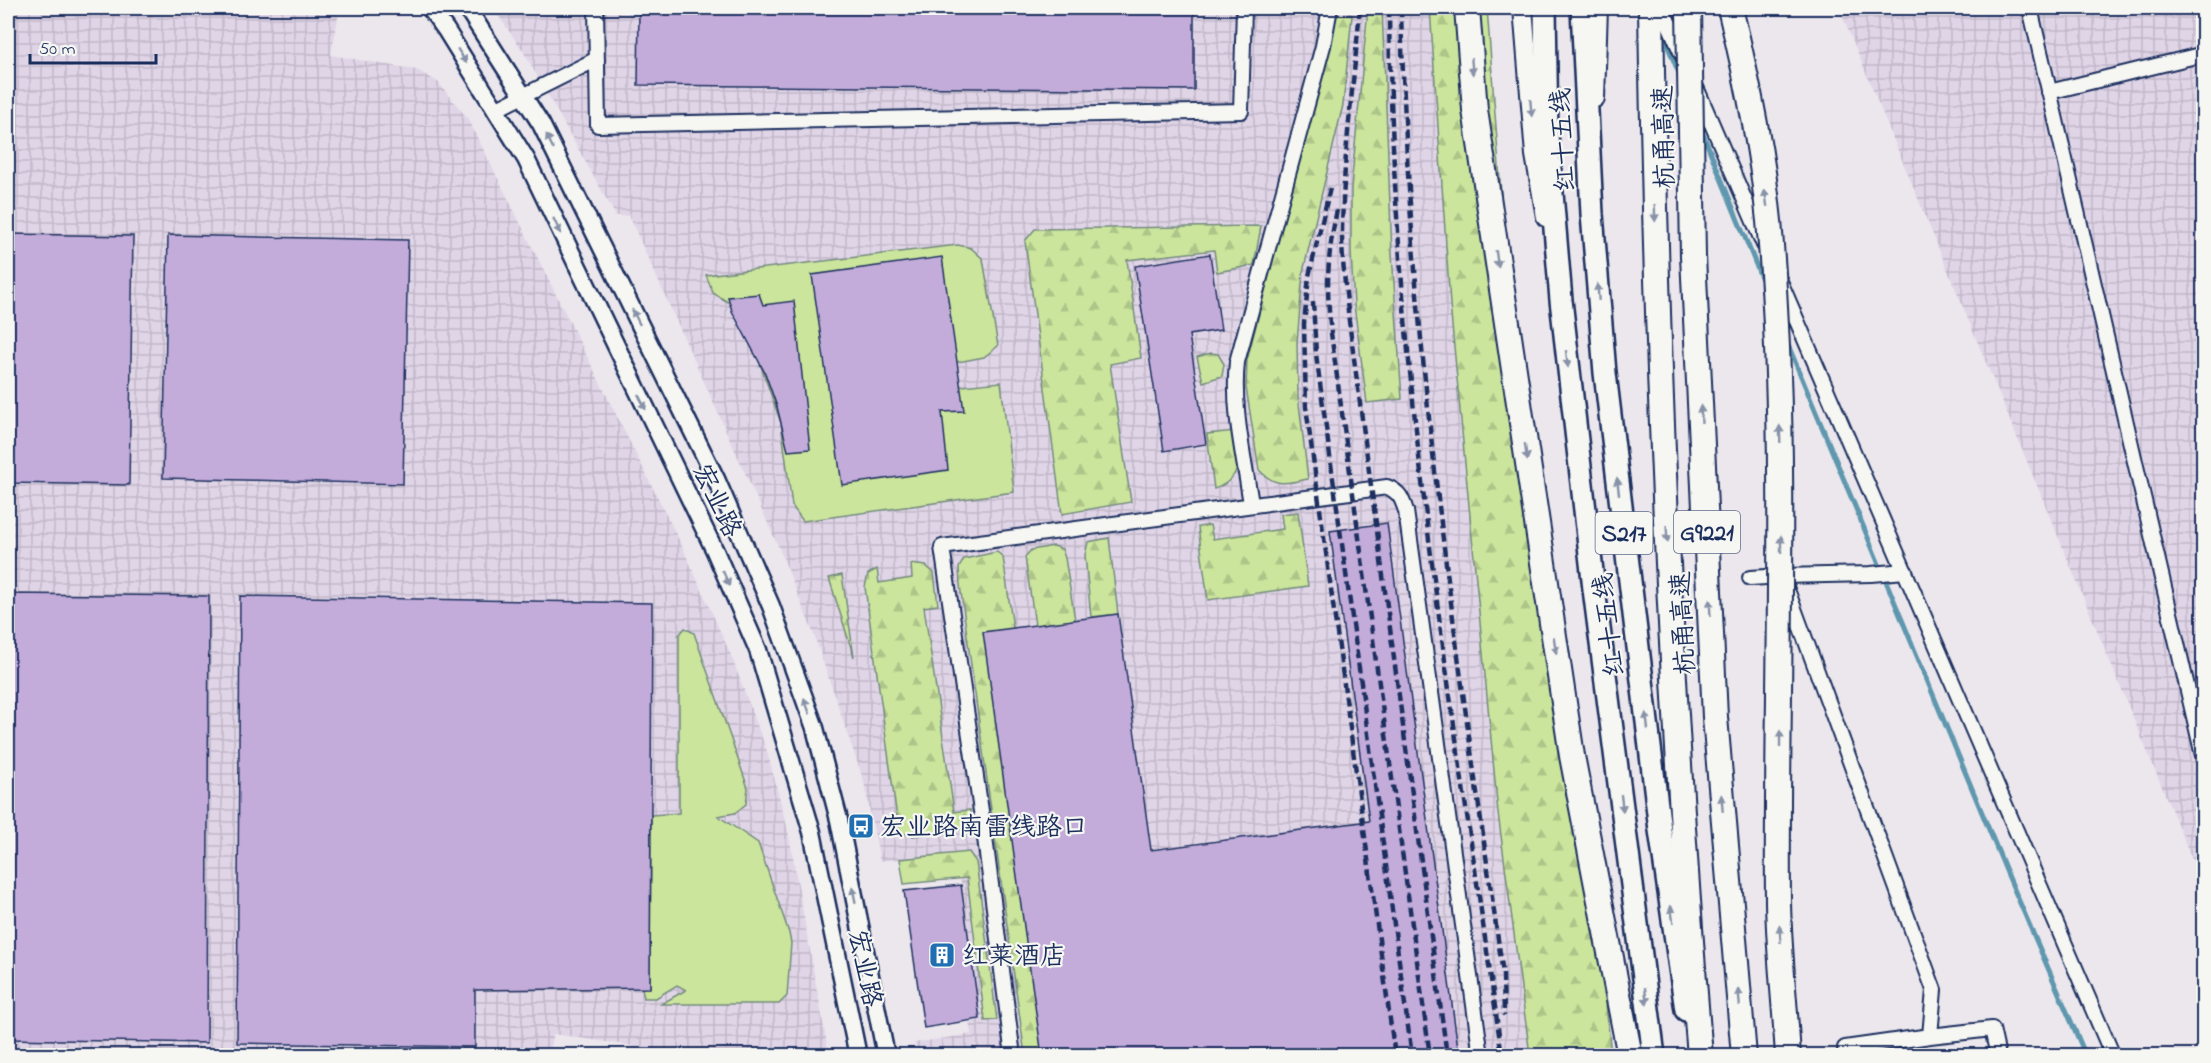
<svg xmlns="http://www.w3.org/2000/svg" width="2211" height="1063" font-family="'Indie Flower','LXGW WenKai TC',sans-serif">
<style>
.industrial{fill:url(#industrial-grid)}
.grass{fill:#cbe59c;stroke:#738a7d;stroke-width:1.5}
.forest{fill:url(#forest-firs);stroke:#738a7d;stroke-width:1.5}
.lines{fill:none;stroke-linecap:round;stroke-linejoin:round}
.stream{stroke:#5e97ae;stroke-width:5}
.building{fill:#c3acda;stroke:#1b2f5e;stroke-width:1.5}
.minor-casing{stroke:#1b2f5e;stroke-width:18}
.tertiary-casing{stroke:#1b2f5e;stroke-width:21}
.secondary-casing{stroke:#1b2f5e;stroke-width:22}
.primary-casing{stroke:#1b2f5e;stroke-width:26}
.motorway-casing{stroke:#1b2f5e;stroke-width:28}
.minor{stroke:#f6f6f2;stroke-width:14}
.tertiary{stroke:#f6f6f2;stroke-width:16}
.secondary{stroke:#f6f6f2;stroke-width:18}
.primary{stroke:#f6f6f2;stroke-width:21}
.motorway{stroke:#f6f6f2;stroke-width:24}
.rail{stroke:#1b2f5e;stroke-width:4.5;stroke-dasharray:9 4.5;stroke-linecap:butt}
.motorway-bridge-casing{stroke:#1b2f5e;stroke-width:28;stroke-linecap:butt}
.motorway-bridge{stroke:#f6f6f2;stroke-width:24}
.oneway{fill:#8892a8}
.labels{text-anchor:middle;stroke-width:4.5;stroke-linejoin:round;paint-order:stroke}
.shield{fill:#f6f6f2;stroke:#5d6b8a;stroke-width:1.5}
.shield-label{font-size:24px;font-weight:bold;fill:#1b2f5e}
.street-label{font-size:26px;fill:#1b2f5e;stroke:#f6f6f2}
.poi-label{font-size:26px;fill:#1b2f5e;stroke:#f6f6f2;text-anchor:start}
</style>
<defs>
<pattern id="industrial-grid" width="8" height="8" patternUnits="userSpaceOnUse" patternTransform="scale(1.5)"><rect width="8" height="8" fill="#e0d5e7"/><path d="M0 4h8M4 0v8" fill="none" stroke="#c0b7c9"/></pattern>
<pattern id="forest-firs" width="22" height="20" patternUnits="userSpaceOnUse" patternTransform="scale(1.5)"><rect width="22" height="20" fill="#cbe59c"/><path d="M5 1l3.5 6h-7zM16 11l3.5 6h-7z" fill="#aec589"/></pattern>
</defs>
<rect width="100%" height="100%" fill="#ece7ed"/>
<filter id="ink" filterUnits="userSpaceOnUse"><feTurbulence type="fractalNoise" baseFrequency=".0167" numOctaves="2"/><feDisplacementMap in="SourceGraphic" scale="12" xChannelSelector="R" yChannelSelector="G"/><feConvolveMatrix kernelMatrix="1 2 1 2 8 2 1 2 1" color-interpolation-filters="sRGB"/></filter>
<g filter="url(#ink)">
<path class="industrial" d="M8,8H340L331,55L417,70L438,82L468,119L681,544L730,653L767,751L788,830L829,1055L805,1052L804,1056L632,1055V1046L553,1034L550,1056L8,1055Z
M493,8H1430L1450,304L1498,813L1530,1055H917L914,1043L971,1034L969,1021L979,1019L957,853L880,861L864,782L814,635L779,548L629,216H616L523,51Z
M1839,8H2203V886Z"/>
<path class="grass" d="M958,245L971,248L983,259L998,346L984,357L947,364L952,387L1001,382L1014,492L803,521L792,506L781,423L741,310L713,293L706,275Z
M685,628L694,633L748,788L746,804L735,813L718,816L758,843L789,933L791,943L787,996L779,1004H661L686,990L677,985L656,998H644L642,988L650,987L651,815L679,813V635Z"/>
<path class="forest" d="M1368,8H1382L1392,254L1402,399L1367,403L1354,305L1351,253V188Z
M1430,8H1487L1505,246L1597,909L1611,1055H1530L1498,813L1450,304Z
M1337,15H1352L1343,105L1303,272L1297,343L1298,395L1308,479C1286,484 1275,487 1259,470L1246,387L1247,360Z
M1261,226L1254,265L1217,272L1214,250L1127,260L1141,358L1110,364L1131,502L1062,514L1025,241L1035,229Z
M1211,353L1218,354L1224,364L1222,376L1203,382L1197,357Z
M1235,431C1238,457 1245,478 1214,489L1207,434Z
M1298,512L1308,586L1208,600L1198,527L1210,525L1213,539L1283,529L1281,514Z
M1109,538L1118,614L1091,617L1085,555L1088,542Z
M1054,546L1062,549L1065,558L1075,620L1035,625L1025,557L1031,550Z
M997,552L1003,557L1013,628L1042,1055H1025L960,585L959,568L964,559Z
M911,564L926,566L934,573L938,605L924,607L954,812L970,810L971,821L965,829L913,836L902,833L898,825L865,587L868,574L877,569L879,583L912,578Z
M842,575L854,657L829,578Z
M969,852L976,862L997,1020L985,1021L967,878L904,884L900,859Z"/>
<g class="lines">
<path class="stream" d="M1661,29L1680,76
M1701,129L1763,282
M1786,340L2007,873L2086,1056"/>
</g>
<path class="building" d="M639,8H1194V90L638,85Z
M8,234L133,236L129,485L8,483Z
M168,235L408,240L403,484L163,478Z
M1210,254L1221,330L1189,335L1206,444L1164,451L1135,266Z
M942,257L964,411L942,412L948,470L842,485L812,275Z
M759,294L763,305L794,301L810,449L788,451L777,407L765,373L732,311L728,297Z
M1387,523L1459,1056H1042L983,632L1118,614L1151,850L1369,821L1330,531Z
M8,594L209,596L207,1043L8,1039Z
M240,596L652,603L650,988L475,990V1047L237,1043Z
M961,885L980,1019L924,1028L904,891Z"/>
<g class="lines">
<defs>
<path id="minor" d="M596,8L598,125L1241,111L1244,8
M1662,8L1685,61
M2030,8L2204,760
M1696,87L1764,245
M2049,92L2204,54
M495,110L597,59
M1779,279L2113,1056
M1251,504C1244,457 1232,409 1237,362L1323,46L1330,8
M1782,576L1871,574L1905,571
M1750,578L1782,576L1934,990L1930,1036L1845,1048L1847,1056
M1930,1036L1992,1029L1998,1056
M1013,1056L985,838L942,547L1387,487C1400,492 1402,499 1406,511L1481,1056"/>
<path id="tertiary" d="M430,8L446,30L526,159L715,551L758,650L812,832L858,1056
M467,8L541,124L716,479L771,606L815,728L839,820L886,1056"/>
<path id="secondary" d="M1523,8L1535,155L1546,217
M1595,98L1598,8"/>
<path id="primary" d="M1545,8L1547,134L1561,300L1594,589L1654,1056
M1582,8L1592,214L1605,373L1660,830L1686,1010"/>
<path id="motorway" d="M1467,8L1475,110L1572,756L1630,1056
M1651,8C1656,357 1671,707 1700,1056"/>
</defs>
<use href="#minor" class="minor-casing"/>
<use href="#tertiary" class="tertiary-casing"/>
<use href="#secondary" class="secondary-casing"/>
<use href="#primary" class="primary-casing"/>
<use href="#motorway" class="motorway-casing"/>
<use href="#minor" class="minor"/>
<use href="#tertiary" class="tertiary"/>
<use href="#secondary" class="secondary"/>
<use href="#primary" class="primary"/>
<use href="#motorway" class="motorway"/>
<path class="rail" d="M1360,8C1354,82 1343,158 1342,233C1342,262 1346,292 1349,321L1447,1056
M1389,8C1392,360 1453,708 1502,1056
M1401,8C1408,332 1457,654 1503,974L1504,1016
M1330,188L1309,276L1304,324L1306,407L1395,1056
M1337,210C1327,256 1326,286 1331,333L1430,1056
M1313,302L1316,354L1412,1056"/>
<defs>
<path id="motorway-bridge" d="M1689,8L1693,256L1715,717L1744,1056
M1730,8C1747,78 1762,149 1769,221C1789,448 1776,675 1778,902C1779,953 1785,1005 1788,1056"/>
</defs>
<use href="#motorway-bridge" class="motorway-bridge-casing"/>
<use href="#motorway-bridge" class="motorway-bridge"/>
</g>
<defs><path id="oneway-solid" d="M-6-.8H1V-3.2L6.5 0L1 3.2V.8H-6Z" transform="scale(1.5)"/></defs>
<g class="oneway">
<use href="#oneway-solid" transform="translate(462 56) rotate(58)"/>
<use href="#oneway-solid" transform="translate(1472 66) rotate(85)"/>
<use href="#oneway-solid" transform="translate(1531 108) rotate(85)"/>
<use href="#oneway-solid" transform="translate(550 142) rotate(-116)"/>
<use href="#oneway-solid" transform="translate(1766 198) rotate(-98)"/>
<use href="#oneway-solid" transform="translate(1655 213) rotate(88)"/>
<use href="#oneway-solid" transform="translate(557 226) rotate(65)"/>
<use href="#oneway-solid" transform="translate(1497 259) rotate(82)"/>
<use href="#oneway-solid" transform="translate(1598 292) rotate(-95)"/>
<use href="#oneway-solid" transform="translate(636 317) rotate(-116)"/>
<use href="#oneway-solid" transform="translate(1567 359) rotate(83)"/>
<use href="#oneway-solid" transform="translate(642 402) rotate(64)"/>
<use href="#oneway-solid" transform="translate(1701 414) rotate(-93)"/>
<use href="#oneway-solid" transform="translate(1780 434) rotate(-92)"/>
<use href="#oneway-solid" transform="translate(1526 452) rotate(82)"/>
<use href="#oneway-solid" transform="translate(1618 486) rotate(-97)"/>
<use href="#oneway-solid" transform="translate(1667 534) rotate(87)"/>
<use href="#oneway-solid" transform="translate(1781 544) rotate(-90)"/>
<use href="#oneway-solid" transform="translate(726 578) rotate(66)"/>
<use href="#oneway-solid" transform="translate(1710 608) rotate(-93)"/>
<use href="#oneway-solid" transform="translate(1555 645) rotate(81)"/>
<use href="#oneway-solid" transform="translate(807 706) rotate(-110)"/>
<use href="#oneway-solid" transform="translate(1647 721) rotate(-97)"/>
<use href="#oneway-solid" transform="translate(1780 739) rotate(-90)"/>
<use href="#oneway-solid" transform="translate(1622 803) rotate(83)"/>
<use href="#oneway-solid" transform="translate(1722 803) rotate(-95)"/>
<use href="#oneway-solid" transform="translate(854 895) rotate(-101)"/>
<use href="#oneway-solid" transform="translate(1672 914) rotate(-98)"/>
<use href="#oneway-solid" transform="translate(1780 934) rotate(-94)"/>
<use href="#oneway-solid" transform="translate(1646 996) rotate(83)"/>
<use href="#oneway-solid" transform="translate(1739 997) rotate(-95)"/>
</g>
</g>
<defs>
<symbol id="bus-square" viewBox="-11 -11 22 22"><rect x="-9" y="-9" width="18" height="18" rx="4" fill="#1f6fb2" stroke="#f6f6f2"/><path d="M-5-6H5V4H4V6H2V4H-2V6H-4V4H-5ZM-3.5-4V0h7V-4ZM-3.5 1.2v1.5H-2V1.2ZM2 1.2v1.5H3.5V1.2Z" fill="#fff"/></symbol>
<symbol id="building-square" viewBox="-11 -11 22 22"><rect x="-9" y="-9" width="18" height="18" rx="4" fill="#1f6fb2" stroke="#f6f6f2"/><path d="M-4-6H4V6H1V3H-1V6H-4ZM-2.5-4.3h1.7v1.8h-1.7ZM.8-4.3h1.7v1.8H.8ZM-2.5-1h1.7V.8h-1.7ZM.8-1h1.7V.8H.8Z" fill="#fff"/></symbol>
</defs>
<g fill-rule="evenodd">
<use href="#bus-square" x="846" y="811" width="30" height="30"/>
<use href="#building-square" x="927" y="940" width="30" height="30"/>
</g>
<g class="labels">
<g class="shield">
<rect x="1674" y="511" width="66" height="42" rx="4.5"/>
<rect x="1595.5" y="512" width="57" height="42" rx="4.5"/>
</g>
<g class="shield-label">
<text x="1707" y="540">G9221</text>
<text x="1624" y="541">S217</text>
</g>
<g class="street-label">
<text transform="translate(1663 137) rotate(-91)" y="9">杭甬高速</text>
<text transform="translate(1562 140) rotate(-93)" y="9">红十五线</text>
<text transform="translate(718 500) rotate(64)" y="9">宏业路</text>
<text transform="translate(1682 623) rotate(-93)" y="9">杭甬高速</text>
<text transform="translate(1608 625) rotate(-97)" y="9">红十五线</text>
<text transform="translate(866 968) rotate(78)" y="9">宏业路</text>
</g>
<g class="poi-label">
<text x="880" y="835">宏业路南雷线路口</text>
<text x="962" y="964">红莱酒店</text>
</g>
</g>
<rect width="2211" height="1063" fill="none" stroke="#f6f6f2" stroke-width="30"/>
<rect x="15" y="15" width="2181" height="1033" fill="none" stroke="#1b2f5e" stroke-width="2" filter="url(#ink)"/>
<path d="M30 54v9h126v-9" fill="none" stroke="#1b2f5e" stroke-width="3"/>
<text x="39" y="54" font-size="18" fill="#1b2f5e" stroke="#f6f6f2" stroke-width="4.5" paint-order="stroke">50 m</text>
</svg>
